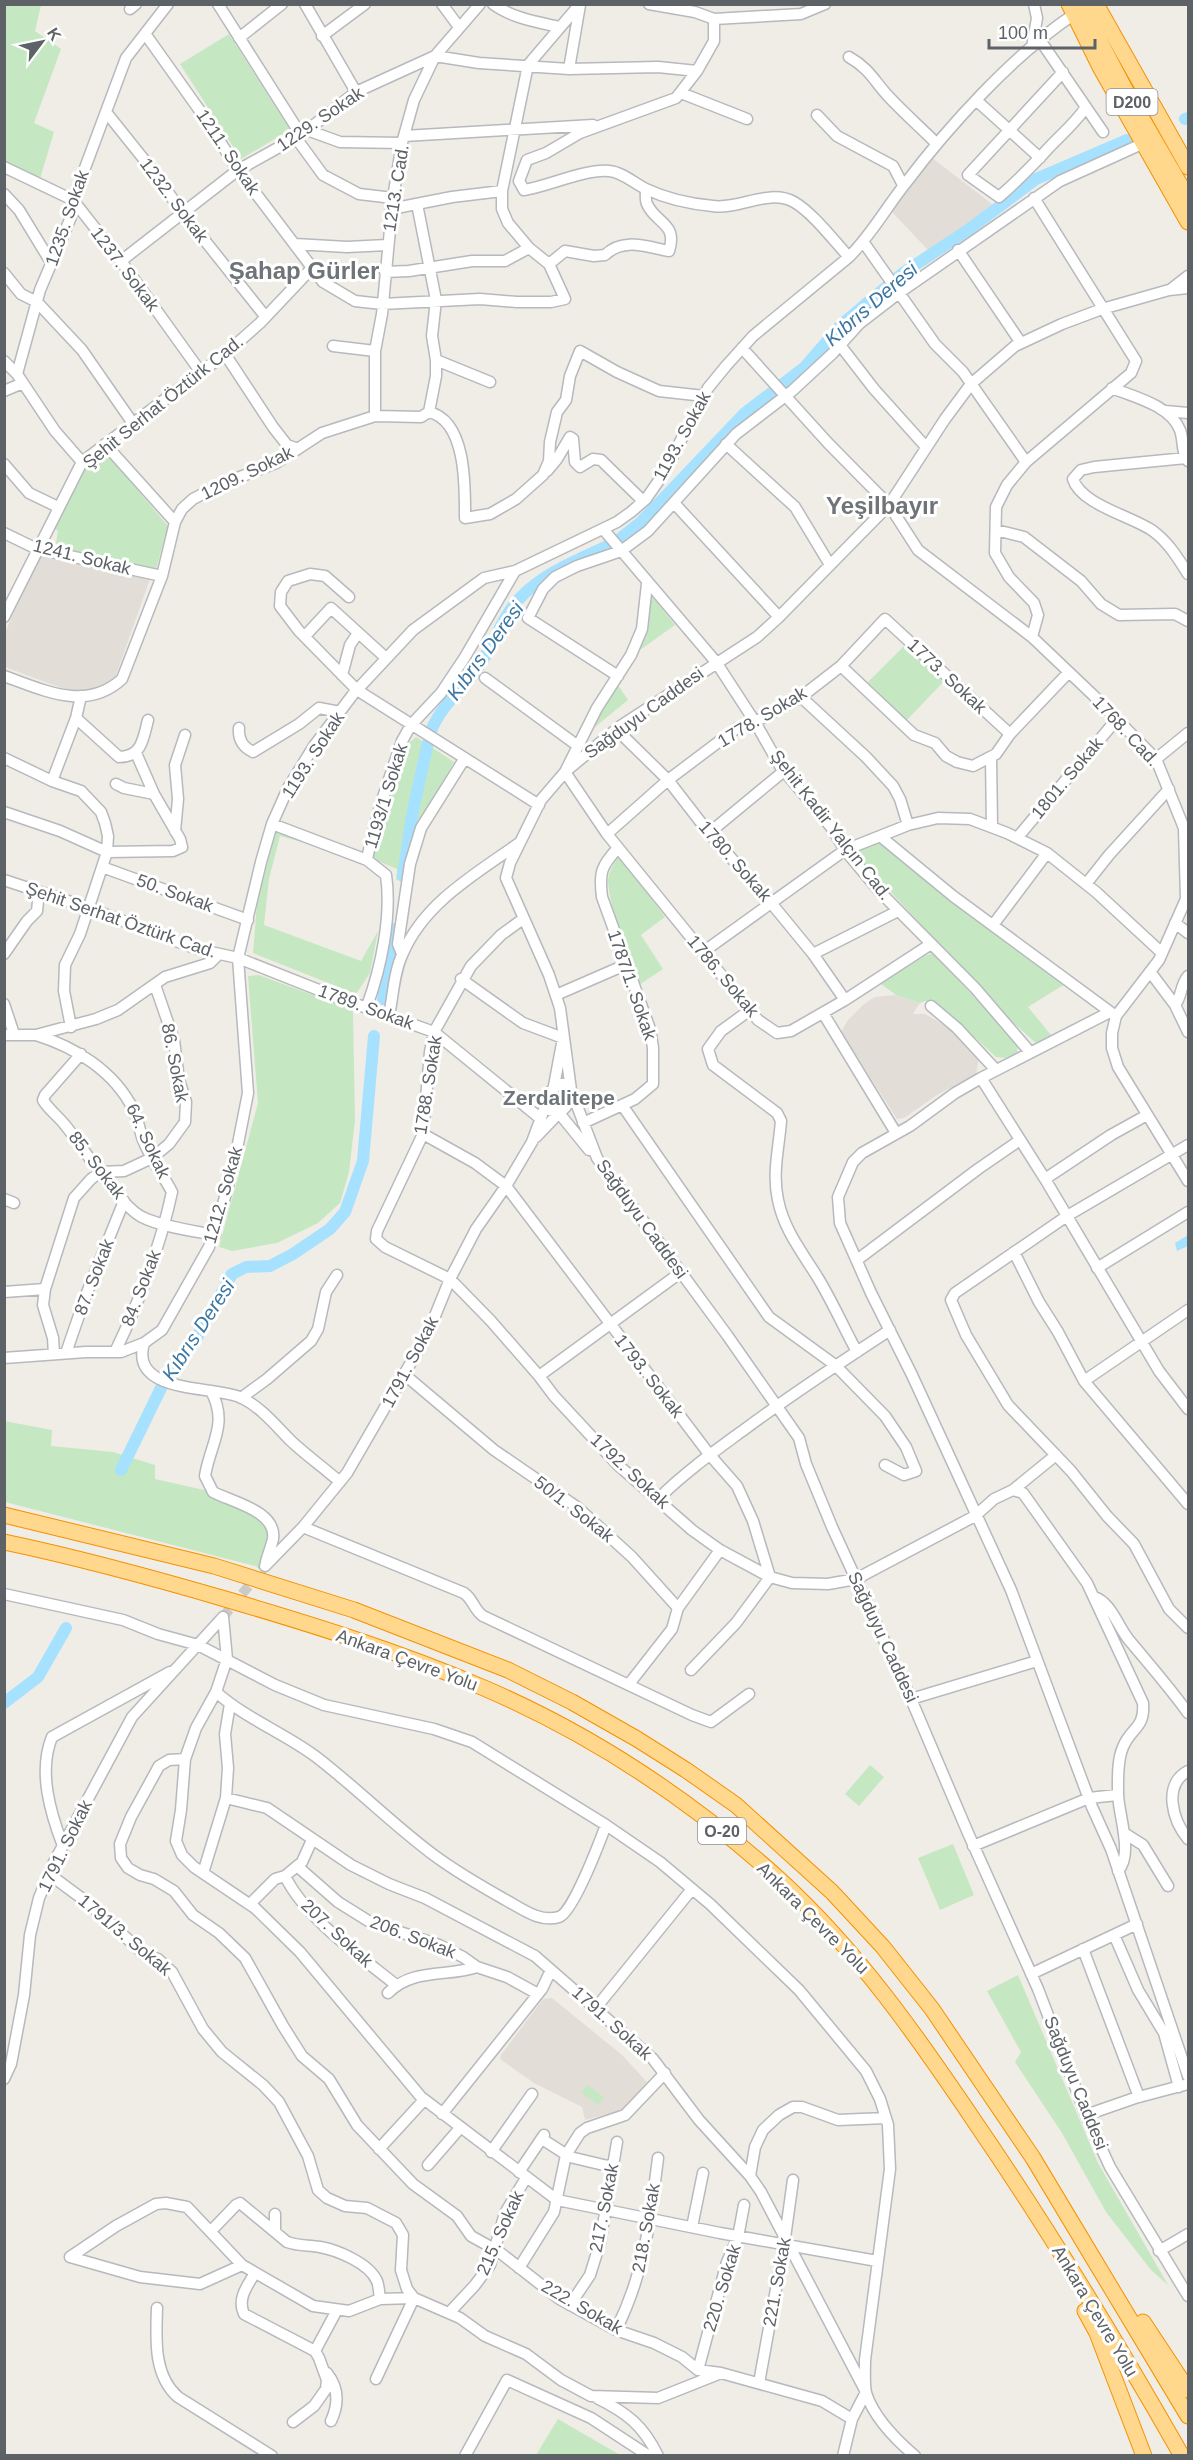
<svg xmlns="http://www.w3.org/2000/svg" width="1193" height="2460" font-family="Arial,sans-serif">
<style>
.education{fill:#e2ded7}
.green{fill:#c5e8c2}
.water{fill:#a6e1ff}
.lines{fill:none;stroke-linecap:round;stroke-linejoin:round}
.river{stroke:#a6e1ff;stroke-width:12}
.minor-tunnel{stroke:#cbcac6;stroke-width:10;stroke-dasharray:10 5;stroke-linecap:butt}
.minor-casing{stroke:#b6b9bd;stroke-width:13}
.highway-casing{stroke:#f59100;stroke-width:17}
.minor{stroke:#fff;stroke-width:10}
.highway{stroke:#ffd78d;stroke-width:15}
.labels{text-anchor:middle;stroke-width:6;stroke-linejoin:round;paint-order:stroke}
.shield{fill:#fff;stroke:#8e9194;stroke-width:1.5}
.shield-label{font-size:16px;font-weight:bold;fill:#5d6266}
.street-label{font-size:18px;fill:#5d6266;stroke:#fff}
.water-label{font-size:20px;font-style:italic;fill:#3a77a3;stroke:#fff}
.quarter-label{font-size:21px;font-weight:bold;fill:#6e7478;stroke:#fff}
.district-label{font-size:24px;font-weight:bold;fill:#6e7478;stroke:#fff}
</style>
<rect width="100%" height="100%" fill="#f0ede6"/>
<path class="education" d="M931,157L992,204L972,222L928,250L891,211Z
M40,555L150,579L116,675L106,685L92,691L75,693L5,667V632Z
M896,995L920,1003L913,1014H925L951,1029L979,1058L976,1074L937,1095L904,1118L897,1119L841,1032L848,1020L864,1004L875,997Z
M552,1998L622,2055L647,2082L624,2110L585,2120L582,2107L534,2083L500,2059L501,2055L543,1999Z"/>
<path class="green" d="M5,5H41L35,31L61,49L34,123L54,132L39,182L11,169L5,177Z
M229,34L290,130L241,159L180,64Z
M107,454L168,526L155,573L55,549L58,531L53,527C64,506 82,458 107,454Z
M651,595L675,625L633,655L649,622Z
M905,645L947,678L906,721L868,682Z
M618,685L628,700L590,731Z
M416,737L454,762L426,811L412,843L402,881L396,880L397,869L378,861L373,856L393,777L405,746Z
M276,831L313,845L280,836L269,879L264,925L361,961L378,931L370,973L356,994L253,953L257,903Z
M881,841L1065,984L1028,1007L1051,1035L1036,1043L1001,1012L855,853Z
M619,855L665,917L641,935L663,969L639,985C631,960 608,904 608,880C609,871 615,862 619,855Z
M933,953L1018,1044L1017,1053L1005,1058L996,1057L942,1007C935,1003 928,998 920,1003L896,995L881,984L925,956Z
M259,975L353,1010L355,1120L349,1172L340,1203L318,1223L277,1243L232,1251L219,1247L258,1103L248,976Z
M4,1421L52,1430L51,1446L113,1452L155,1465V1479L213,1492L252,1508L273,1537L259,1567L5,1502Z
M870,1765L884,1777L859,1806L845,1794Z
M953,1844L974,1895L940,1910L918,1858Z
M1018,1975L1098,2163L1168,2285L1151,2270L1106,2212L1062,2133L1015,2062L1021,2052L987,1991Z
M587,2085L604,2097L598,2105L581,2092Z
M558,2419L620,2455H536Z"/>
<path class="water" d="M1188,1235V1246L1177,1251L1175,1243Z"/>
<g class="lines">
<path class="river" d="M1185,119L1188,118
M621,538L641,522L745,413L805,367L842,324L903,273L968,230L1036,179L1127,140
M431,731C441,706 461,690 477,669C490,652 497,630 509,612C531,577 576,561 612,544
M403,876L413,810L428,743
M383,999L395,929
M121,1470L162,1386L195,1341L232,1274L246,1267L270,1266L293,1254L330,1229L345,1212L363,1161L374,1036
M4,1703L38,1677L66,1628"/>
<path class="minor-tunnel" d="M223,1617L265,1566"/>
<defs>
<path id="minor" d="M218,4L301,135
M305,4L356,92
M442,4L459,27
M493,4C512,18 537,22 559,27
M649,4L695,12L714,19L801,14L825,4
M130,9L136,4
M714,19V41L697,71L676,98L580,133L546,153L527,160L519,181L524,190C549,186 584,169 609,171C622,172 634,183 646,189C665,198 691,204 713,206C739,210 769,188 794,202C813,213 834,241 849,257
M146,35L205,118L238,170L323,282L355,301L382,304L480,299L517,302H551L565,299L549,264L529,248L508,223L502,209V191L528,65L580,4
M322,36L365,4
M239,38L282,4
M1040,40L1103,132
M1032,47L1037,18L1034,4
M849,57C870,69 874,81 889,97C904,113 921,128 937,144
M569,69L580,5
M1063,72L968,175L999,197C1015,183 1029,169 1044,153C1058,137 1074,125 1086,107
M681,93L747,119
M977,101L1040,158
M106,112L150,167L182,212L265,316
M817,115L837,136L893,166L903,185
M307,130L340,142L402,143
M404,136L593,125
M296,138L323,175L359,194L393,198
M4,167L73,200L121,261L200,371
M4,194L19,210L52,264
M391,209L452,197L502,191
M864,243L935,344L963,372L1026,462L1007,485L996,507L995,553L1009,577L1034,603L1038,615L1032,637
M295,244L347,247L387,245
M958,250L1021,343
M121,261L238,170L301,135L356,92L435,56L479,63L569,69L658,67L697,71
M549,264L565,251L594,256L605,255C623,237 647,247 669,251C678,223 656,224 647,204C645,200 646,193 646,189
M385,272L409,271L472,261H505L529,248
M4,273L21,294L37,302L82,350L132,422
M1188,288L1169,290L1102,309L1062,324L1015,346L971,384L945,419L889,505L779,617L757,637L619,727L565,772L541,800L510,863L506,878L549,975L560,1008L571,1090L597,1158L727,1335L799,1438L806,1464L832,1527L911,1699L968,1833L1038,1989L1086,2115L1110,2167L1188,2296
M1170,290L1188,276
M840,345L874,389L926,447
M333,346L375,351L382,314L393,198L402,143L414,100L435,56L480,4
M742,348L828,443L889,505L918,550L1032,637L1093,695L1156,759L1184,828L1186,899L1159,960L1116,1016L1112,1033V1048L1118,1067L1188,1181
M375,351V416
M225,354L273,427L287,445L298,449
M436,360L490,382
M4,361L17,374L55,431L82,462
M17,374L40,290L71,217L73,200L126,58L168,4
M1112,388C1134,397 1170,405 1180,430C1184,441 1181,452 1188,461
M4,391L23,383
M1165,411L1188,413
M429,412C467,421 465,488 465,518L490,514L516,499L543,475L549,461L550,442L557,412L566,400L570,376L580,351L617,372L659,391L704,396
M105,444L175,522
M726,444L795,507L830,565
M1186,458L1094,467L1081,470L1073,479C1081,505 1132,516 1153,531C1168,542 1178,558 1188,574
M1026,462L1131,373L1136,361L1034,198
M4,464L29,493L58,507
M547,471L557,459L570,437L573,439L575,462L580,467L593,459L601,460L643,501
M674,503L779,617
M603,529L716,662L755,722L780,766L831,827L845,850L880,892L975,988L1030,1052
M996,530L1024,537L1081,581L1101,604L1119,615L1175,614L1188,621
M4,533L37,549L162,576
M647,584L642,629L631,655L597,708L565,772L607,834L758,1020L777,1033L791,1031L845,1000L931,944
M349,597L325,576L310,574L288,581L281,592L280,606L299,631L357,690L539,805
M4,617L82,462L225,354L260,323L312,268
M305,636L331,608L386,658
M841,666L914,735L935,743L946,756L957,762L973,766L996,754L1010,734L1069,672
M342,675L350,645L358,633
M4,676C44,690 86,712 122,679L162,576L175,522L182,509L193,499L222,484L276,463L322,433L375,416L421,417L429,412L436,376V360L432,336L436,300L417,204
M618,676L528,618L543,589L555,577L577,566L621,551L648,531L736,434L792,391L833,353L860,323L899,293L1060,181L1144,143
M485,678L578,746
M801,697L866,757L893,786L900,799L908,825
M76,718L119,757C142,757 143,739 148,720
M239,728C238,740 243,747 253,752L299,724L319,708L340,712
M616,729L668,780L709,833L772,904L813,954L845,1000
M991,757L992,827
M4,758L52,781L81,791L101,812L105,823L108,836L107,852L80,934L65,965L64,991L71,1027
M1156,759L1188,733
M52,781L76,718L81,696
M116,784L124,788L154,794
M4,812L60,831L107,852L173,851L182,847L180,839L154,794L136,753
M272,824L367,860
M175,831L178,799L175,765L185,735
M709,833L784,771
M607,834L668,780L737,728L755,722L801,697L841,666L885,619L1010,734
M880,836L953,896L1113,1014
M1017,838L1117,719
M102,867L248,920
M4,880L89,908L197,949L238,958L339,998L434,1032L541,1119
M1086,884L1109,855L1169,789
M523,919L501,935L471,966L434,1032L430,1052L423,1134L377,1231L376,1239L385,1247L450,1279L491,1321L539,1376L554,1396L618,1465L692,1530L720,1550L770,1577L792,1583L828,1584L856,1579L975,1516L994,1499L1013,1490L1023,1493L1087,1583L1143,1703C1145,1729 1131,1727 1123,1747C1117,1760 1118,1780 1118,1793C1118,1814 1134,1854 1118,1871
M1175,923L1188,933
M993,925L1047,853
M703,952L845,850L908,825L938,818L970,819L1007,833L1047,853L1096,892L1162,953
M4,954L27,921L37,911L39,892
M402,954L398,944L410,864L421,828L463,761
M813,954L898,911
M1151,973L1175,1005L1188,1032
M461,979L523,1023L563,1038L554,1086
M556,995L625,965
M4,1004L14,1034
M1175,1005C1182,997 1180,985 1188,976
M367,1006C381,968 392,916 386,875L367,860L368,854L380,806L402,741L411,725L441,693L465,657L515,571
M931,1006L957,1028L996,1070
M750,1010L721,1031L708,1049L713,1065L777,1113L781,1121C779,1147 772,1174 778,1200C784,1230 802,1252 818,1278C832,1301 844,1328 857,1352
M1110,1012L981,1078L955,1093L910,1126L862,1153L853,1162L838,1197L840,1223L871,1293L912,1375L1011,1590L1092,1807L1111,1849L1188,2076
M823,1013L896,1133
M389,1016C393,996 394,971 403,953C425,902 476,874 519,843
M4,1035H36L96,1019L118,1010L165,977L210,963L219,954
M36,1035C75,1047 114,1071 133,1109C138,1118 139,1129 143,1140C150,1158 163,1175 172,1192C160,1248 140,1300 115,1352
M81,1054L45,1095L43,1100C48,1109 58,1116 65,1125C83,1147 119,1205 142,1217C159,1226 194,1231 215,1235
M981,1078L1045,1179L1159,1371L1188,1409
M558,1084H566C575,1095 569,1106 559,1113L549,1110L546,1104L550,1092Z
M622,1105L769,1317L835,1365L885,1416L906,1447L916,1471L904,1475L885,1465
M583,1123L635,1099L653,1084V1048L650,1029L602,897C599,873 601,866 618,848
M423,1134L475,1163L506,1186L709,1454L737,1486L753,1521L770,1577L736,1623L691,1670
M536,1137L559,1113L589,1150
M1188,1145L1067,1216L955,1293L951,1300L966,1335L1008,1405L1071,1471L1107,1516L1134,1544L1169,1609L1188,1628
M1045,1179L1111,1135L1147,1115
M4,1199L14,1203
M1014,1252L1039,1302L1058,1332L1084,1381L1188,1504
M857,1260L978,1169L1020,1140
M1097,1268L1188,1212
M4,1292L45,1289
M144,1343C129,1395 215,1385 242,1398C262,1408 276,1426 291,1441C306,1455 324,1468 340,1482
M66,1353L86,1295L124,1201
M54,1354L53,1338L43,1305L45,1289L74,1198L91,1179L101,1172L124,1171L152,1158L169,1144L185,1122L186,1102L179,1080L174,1040L155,985
M4,1358L86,1352H121L144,1343L162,1330L209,1247L221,1212L235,1159L248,1093L238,958L261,862L272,824L288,788L314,746L354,693L413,630L484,578L515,571L617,522L631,512L646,499L664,473L708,388L726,366L753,336L849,257C871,235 886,208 905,184C948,127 1013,55 1073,15
M405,1375L494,1450L577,1507L632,1557L678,1608
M539,1376L680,1273
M1084,1381L1188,1310
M211,1391C229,1424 210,1444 205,1476L213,1492C232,1502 277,1511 273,1539C271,1547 268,1554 266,1562
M241,1398L267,1379L311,1341L318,1329L326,1292L337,1275
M1013,1490L1056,1455
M659,1498C685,1472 715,1451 745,1429C792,1394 841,1362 890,1330
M303,1527L464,1593C473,1599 474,1610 483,1616L692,1715L711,1722L749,1694
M265,1566L303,1527L347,1473L428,1333L450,1279L476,1229L506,1186L532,1142L546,1104
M4,1594L123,1620L158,1634L198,1645L275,1685L324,1705L434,1729L472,1742L606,1825L660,1862L710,1904L799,1990L866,2071L880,2099L888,2125L890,2169L865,2360C865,2370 864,2383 866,2393C874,2418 895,2439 915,2456
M1094,1597C1111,1602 1118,1627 1129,1640C1149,1664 1170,1688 1188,1713
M223,1617L227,1659L216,1692L196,1728L185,1759L181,1810L176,1841L182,1855L194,1867L255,1908L300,1952L421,2097L557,2200L720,2233L877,2261
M629,1684L672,1629L678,1608L720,1550
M216,1692C245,1718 284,1733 315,1756C357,1788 393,1825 435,1856C457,1872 481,1886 504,1899C521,1908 539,1923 559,1917C573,1913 600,1841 606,1825
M911,1699L1037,1661
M185,1759L169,1760L159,1766L131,1817L120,1844L121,1858L128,1868L140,1875L154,1879L174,1891L193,1915L219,1933L245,1958L283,2026L302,2056L329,2079L357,2125L413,2184L457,2216L471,2236L498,2251L558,2298L616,2330L654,2343L682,2357L698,2370L721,2373L822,2401L852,2419
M1188,1771C1162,1785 1173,1821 1188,1839
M226,1798L267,1808L351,1865L389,1884L425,1898L535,1956L653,2059L699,2120L750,2176L761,2192L866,2392L852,2419L843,2456
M1124,1833L1143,1845L1168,1886
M63,1846C50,1812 38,1771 52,1737L170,1672
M973,1846L1089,1798L1117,1795
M297,1866L338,1902L370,1922L439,1945L463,1957L477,1967L507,1977L538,1994
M203,1873L226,1798L228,1768L225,1734L230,1704
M49,1874L88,1903L144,1954L158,1959L172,1972L203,2029L222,2052L263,2085L279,2102L308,2156L318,2190L327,2198L345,2206L367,2208L396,2223L403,2235L401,2270L407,2289L414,2298
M285,1876C306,1919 359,1955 396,1985
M250,1904L275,1879L285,1876L302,1862L312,1840
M1115,1937L1138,1990L1164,2033L1179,2087
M1083,1949L1139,2097
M1031,1974L1137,1924
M388,1993C412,1968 447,1977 477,1967
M595,2009L692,1889
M4,2079L11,2064L24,1995L30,1935L39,1898L54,1862L132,1717L223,1617
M442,2114L542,1989L551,1970
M1086,2115L1135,2098L1188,2084
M542,2139L570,2157L612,2167
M379,2149L424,2100
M491,2152L532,2094
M428,2165L460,2128
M519,2172L544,2135
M750,2176L755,2147L763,2130L779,2115L793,2107H802L838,2120L886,2118
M692,2227L703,2173
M211,2231L236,2205L240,2203L287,2242C298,2246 308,2245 320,2247C337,2250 369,2263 377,2281C379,2286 379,2293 380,2299
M275,2232V2214
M1159,2251L1188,2234
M70,2257L116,2226L156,2204L166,2203L187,2207L242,2265L313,2306L349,2311L380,2299L414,2298L460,2318L485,2336L526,2354L561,2380L591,2396L658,2398L721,2373
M70,2257L140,2277L200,2284L242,2265
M519,2268L554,2212L566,2155L580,2133L587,2128L625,2115L665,2073
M255,2273C247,2286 237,2299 244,2314L315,2351L319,2358L327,2380L326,2389L314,2406L293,2422
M570,2305L590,2275L600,2243L617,2142
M157,2308C156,2338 153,2375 178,2397L272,2456
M449,2313L475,2285L490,2265L505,2213L526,2178
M616,2330C645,2272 650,2221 658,2158
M315,2351L337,2310
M698,2370L727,2262L738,2237L744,2205
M327,2373C339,2388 339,2404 331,2421
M376,2379L414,2298
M759,2383L784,2245L793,2180
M597,2398C627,2413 643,2425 658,2456
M465,2456L507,2380L591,2418L649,2456"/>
<path id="highway" d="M1069,4L1100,67L1188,222
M1080,4L1126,91L1188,198
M1096,4L1188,167
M4,1515L214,1566L354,1610L508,1670L572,1702L637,1739L686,1770L736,1805L832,1892L883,1947L932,2009L1033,2158L1188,2416
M4,1542C81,1558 157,1579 232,1601C317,1626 403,1653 484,1688C591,1734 692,1801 779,1879C857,1950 917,2036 975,2122C1049,2230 1117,2342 1182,2456
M1085,2311L1097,2333L1144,2456
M1143,2322L1188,2390"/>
</defs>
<use href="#minor" class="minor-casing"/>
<use href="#highway" class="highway-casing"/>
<use href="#minor" class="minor"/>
<use href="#highway" class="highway"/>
</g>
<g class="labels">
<g class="shield">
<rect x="1106.5" y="89" width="51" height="26" rx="4.5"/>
<rect x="698" y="1818" width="48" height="26" rx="4.5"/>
</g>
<g class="shield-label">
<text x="1132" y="108">D200</text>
<text x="722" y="1837">O-20</text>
</g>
<g class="street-label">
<text transform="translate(320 119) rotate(-34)" y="6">1229. Sokak</text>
<text transform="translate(228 152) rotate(56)" y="6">1211. Sokak</text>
<text transform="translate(396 188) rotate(-81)" y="6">1213. Cad.</text>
<text transform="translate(174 200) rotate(53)" y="6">1232. Sokak</text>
<text transform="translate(67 218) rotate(-71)" y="6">1235. Sokak</text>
<text transform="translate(125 269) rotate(53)" y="6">1237. Sokak</text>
<text transform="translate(163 402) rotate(-39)" y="6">Şehit Serhat Öztürk Cad.</text>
<text transform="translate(682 436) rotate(-61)" y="6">1193. Sokak</text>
<text transform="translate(247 473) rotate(-26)" y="6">1209. Sokak</text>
<text transform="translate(82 557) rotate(14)" y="6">1241. Sokak</text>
<text transform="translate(947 676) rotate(43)" y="6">1773. Sokak</text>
<text transform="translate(644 713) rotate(-36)" y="6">Sağduyu Caddesi</text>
<text transform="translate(762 717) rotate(-31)" y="6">1778. Sokak</text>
<text transform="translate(1126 731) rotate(47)" y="6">1768. Cad.</text>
<text transform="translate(313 755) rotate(-57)" y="6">1193. Sokak</text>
<text transform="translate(1067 778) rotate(-50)" y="6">1801. Sokak</text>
<text transform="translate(386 796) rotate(-73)" y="6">1193/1 Sokak</text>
<text transform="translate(831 825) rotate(52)" y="6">Şehit Kadir Yalçın Cad.</text>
<text transform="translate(735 861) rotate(49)" y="6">1780. Sokak</text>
<text transform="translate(175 893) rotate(20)" y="6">50. Sokak</text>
<text transform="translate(121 920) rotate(19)" y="6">Şehit Serhat Öztürk Cad.</text>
<text transform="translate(723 976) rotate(50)" y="6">1786. Sokak</text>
<text transform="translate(632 985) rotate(71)" y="6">1787/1. Sokak</text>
<text transform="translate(366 1007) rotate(20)" y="6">1789. Sokak</text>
<text transform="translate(175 1063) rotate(79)" y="6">86. Sokak</text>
<text transform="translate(428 1085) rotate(-81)" y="6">1788. Sokak</text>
<text transform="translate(148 1141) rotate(65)" y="6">64. Sokak</text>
<text transform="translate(97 1165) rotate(52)" y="6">85. Sokak</text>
<text transform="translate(223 1195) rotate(-74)" y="6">1212. Sokak</text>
<text transform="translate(642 1219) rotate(54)" y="6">Sağduyu Caddesi</text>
<text transform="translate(94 1277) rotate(-69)" y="6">87. Sokak</text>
<text transform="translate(141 1288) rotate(-69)" y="6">84. Sokak</text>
<text transform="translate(410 1362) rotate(-62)" y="6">1791. Sokak</text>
<text transform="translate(649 1376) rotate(52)" y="6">1793. Sokak</text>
<text transform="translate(630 1471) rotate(43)" y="6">1792. Sokak</text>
<text transform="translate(574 1509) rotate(38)" y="6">50/1. Sokak</text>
<text transform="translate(883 1637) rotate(65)" y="6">Sağduyu Caddesi</text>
<text transform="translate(407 1660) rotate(20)" y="6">Ankara Çevre Yolu</text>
<text transform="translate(65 1846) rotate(-64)" y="6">1791. Sokak</text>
<text transform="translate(813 1918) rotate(45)" y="6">Ankara Çevre Yolu</text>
<text transform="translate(337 1933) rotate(43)" y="6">207. Sokak</text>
<text transform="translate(125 1935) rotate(40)" y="6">1791/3. Sokak</text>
<text transform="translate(413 1937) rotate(21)" y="6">206. Sokak</text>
<text transform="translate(612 2023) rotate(42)" y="6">1791. Sokak</text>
<text transform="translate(1076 2083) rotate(68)" y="6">Sağduyu Caddesi</text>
<text transform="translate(604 2208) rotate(-79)" y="6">217. Sokak</text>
<text transform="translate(646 2228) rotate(-80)" y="6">218. Sokak</text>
<text transform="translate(500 2233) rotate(-66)" y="6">215. Sokak</text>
<text transform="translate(777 2282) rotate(-80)" y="6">221. Sokak</text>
<text transform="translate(722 2288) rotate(-73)" y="6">220. Sokak</text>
<text transform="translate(582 2307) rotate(30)" y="6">222. Sokak</text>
<text transform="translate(1095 2311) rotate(59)" y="6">Ankara Çevre Yolu</text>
</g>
<g class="water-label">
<text transform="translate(871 304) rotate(-41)" y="7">Kıbrıs Deresi</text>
<text transform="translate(485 651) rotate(-54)" y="7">Kıbrıs Deresi</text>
<text transform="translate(198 1330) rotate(-57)" y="7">Kıbrıs Deresi</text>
</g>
<g class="quarter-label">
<text x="559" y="1105">Zerdalitepe</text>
</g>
<g class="district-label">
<text x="304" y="279">Şahap Gürler</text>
<text x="882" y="514">Yeşilbayır</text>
</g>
</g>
<rect width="1193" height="2460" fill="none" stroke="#5d6266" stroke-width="12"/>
<g transform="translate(42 42) rotate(58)" stroke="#ffffff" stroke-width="4.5" paint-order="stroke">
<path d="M0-4.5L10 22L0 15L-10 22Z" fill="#5d6266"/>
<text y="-9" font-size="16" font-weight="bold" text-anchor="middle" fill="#5d6266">K</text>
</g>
<path d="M989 39v9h106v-9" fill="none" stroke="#5d6266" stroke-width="3"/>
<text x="998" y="39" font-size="18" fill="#5d6266" stroke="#ffffff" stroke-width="4.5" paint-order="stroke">100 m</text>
</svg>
